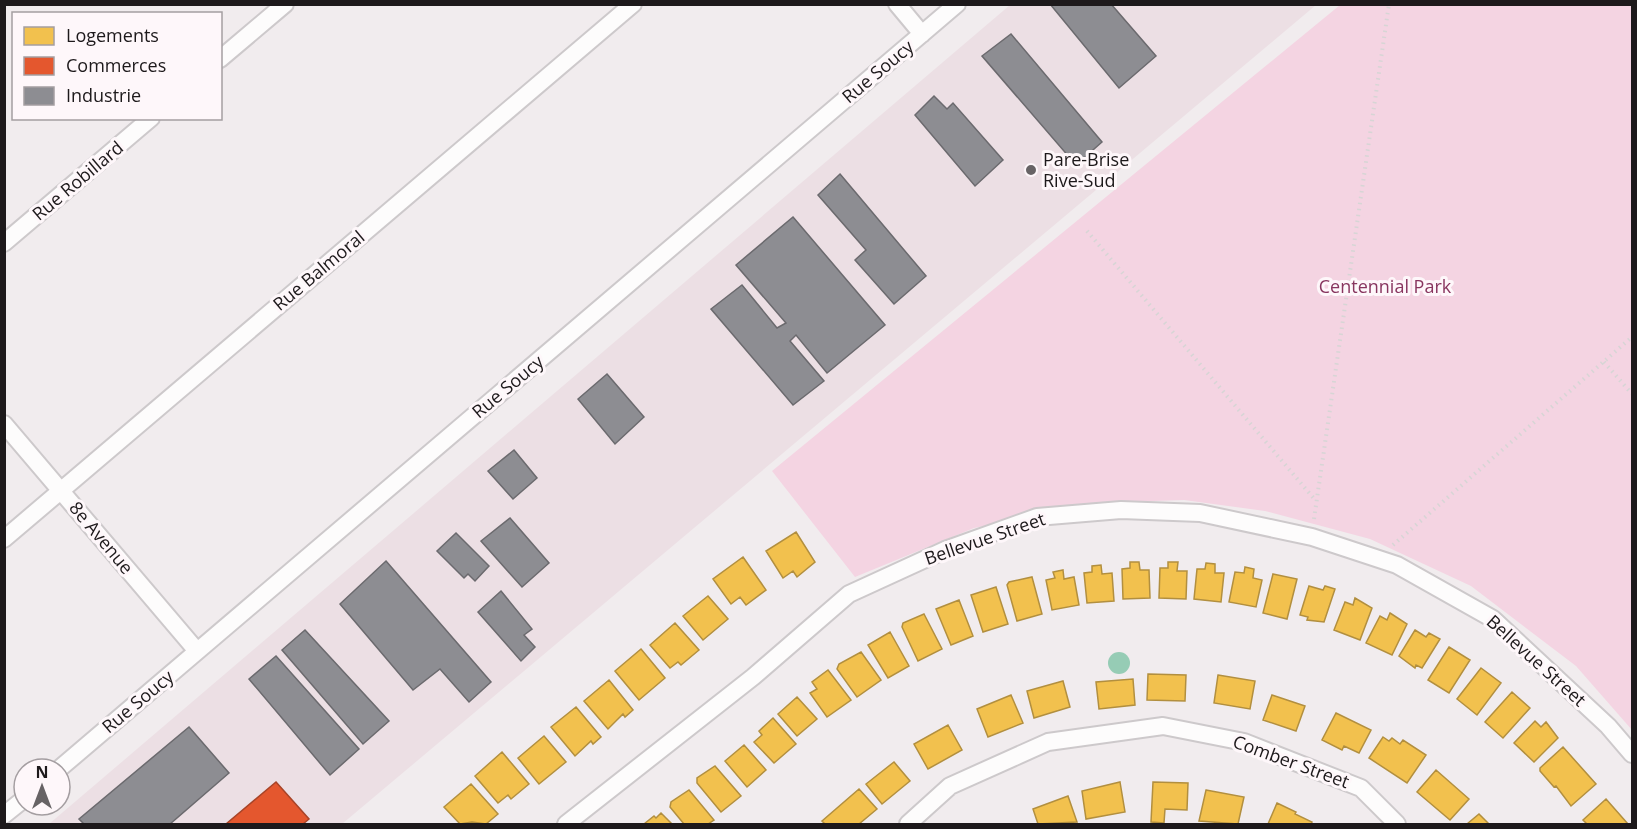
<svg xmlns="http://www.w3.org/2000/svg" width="1637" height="829" font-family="'Open Sans',sans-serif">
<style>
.built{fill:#ecdfe4}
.green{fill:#f4d4e2}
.water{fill:#96ccb5}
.homes{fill:#f2c14e;stroke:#b28f3f;stroke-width:1.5}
.shops{fill:#e4572e;stroke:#a84428;stroke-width:1.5}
.industry{fill:#8d8d92;stroke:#6b6a6e;stroke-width:1.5}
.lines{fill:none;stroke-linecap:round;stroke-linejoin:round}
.minor-casing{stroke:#cdc9cb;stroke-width:20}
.path{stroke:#d7d5d5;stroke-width:4;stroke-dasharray:1.5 4.5;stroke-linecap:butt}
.minor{stroke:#fdfcfc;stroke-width:16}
.poi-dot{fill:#676365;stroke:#fef7fa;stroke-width:2}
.labels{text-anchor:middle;stroke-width:6;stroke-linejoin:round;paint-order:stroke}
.street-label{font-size:18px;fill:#1d191b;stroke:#fef7fa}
.poi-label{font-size:18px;fill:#1d191b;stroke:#fef7fa;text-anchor:start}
.park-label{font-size:18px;fill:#88355f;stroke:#fef7fa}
</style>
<rect width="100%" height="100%" fill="#f1ecee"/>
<path class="built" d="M1010,5H1316L342,824H49Z"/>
<path class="green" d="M1340,5H1632V730L1576,666L1471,586L1370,539L1265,511L1184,500L1095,503L974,528L855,577L772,471Z"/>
<path class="water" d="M1108 663a11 11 0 1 1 22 0a11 11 0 1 1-22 0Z"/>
<path class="homes" d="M796,532L815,562L797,577L793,571L783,578L766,551Z
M743,557L766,590L746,605L740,597L731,604L713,579Z
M1130,562H1139L1140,570H1149L1150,598L1123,599L1122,569L1130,568Z
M1168,562H1178L1177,571H1187L1186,599L1159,598L1160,568H1168Z
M1206,563L1215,564V573H1224L1221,602L1194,599L1197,569H1205Z
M1101,565L1102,574L1112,573L1114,601L1087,603L1084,573L1092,572V566Z
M1245,567L1254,569L1253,578L1262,580L1256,607L1229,602L1235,572L1244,573Z
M1063,570L1064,579L1074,577L1079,605L1052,610L1046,580L1055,578L1053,572Z
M1273,574L1297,579L1287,619L1263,613Z
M1032,577L1042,614L1017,621L1007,585L1009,582Z
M1309,586L1323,590L1325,586L1335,589L1324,622L1307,620L1308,617L1300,615Z
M996,587L1008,624L983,632L971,595Z
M708,596L728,619L703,640L683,616Z
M1355,598L1372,608L1360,640L1334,630L1345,602L1353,605Z
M959,600L973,636L951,645L936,609Z
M1390,613L1407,624L1392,655L1366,643L1380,616L1387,620Z
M924,614L942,649L918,661L902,627L903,623Z
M675,623L699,650L681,665L678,662L670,668L650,645Z
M1415,630L1426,637L1429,633L1440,639L1422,668L1416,665L1415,668L1399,656Z
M890,632L909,666L888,678L868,645Z
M1449,647L1470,660L1449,693L1428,680Z
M641,649L665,678L639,700L615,671Z
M861,652L881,680L857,697L837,669L839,664Z
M1481,668L1501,683L1477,715L1457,699Z
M828,670L851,700L827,717L810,693L817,689L812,682Z
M1148,674L1186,675L1185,701L1147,700Z
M1218,675L1255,681L1250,709L1214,703Z
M1133,679L1135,705L1099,709L1096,682Z
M609,680L633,710L625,717L623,714L608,729L584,701Z
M1063,681L1070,707L1034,718L1027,691Z
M1512,692L1530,708L1503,738L1485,722Z
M1011,695L1023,723L988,737L977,709Z
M1272,695L1305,706L1296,731L1263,720Z
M797,697L817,719L797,736L778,714Z
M576,707L601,737L593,744L591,741L575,756L551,727Z
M1336,713L1371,730L1359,753L1344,746L1342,750L1322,740Z
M773,718L796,744L774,763L754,742L762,735L759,731Z
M1535,721L1541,727L1546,722L1558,738L1534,762L1514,743Z
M948,725L962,750L928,769L914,744Z
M544,736L566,762L539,784L518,758Z
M1383,737L1389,741L1392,738L1400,744L1403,740L1426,755L1407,783L1369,758Z
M744,745L766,770L747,787L725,761Z
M1563,747L1596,784L1571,806L1556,786L1554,787L1540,771V768Z
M502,752L529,784L511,799L508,795L498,803L475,776Z
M894,762L910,781L882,804L866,784Z
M715,766L741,796L721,812L697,783V778Z
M1436,770L1469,799L1450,820L1417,792Z
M1120,782L1125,812L1086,819L1082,791Z
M1153,782L1188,783L1187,810L1165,809L1164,823L1151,822Z
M471,784L498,814L486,824L472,822L460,824L444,807Z
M859,789L877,809L859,824H825L822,821Z
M689,790L714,820L708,824H684L670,807L671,802Z
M1206,790L1244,797L1238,824L1199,821Z
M1068,796L1077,822L1038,824L1033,809Z
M1606,799L1628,824H1587L1583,820Z
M1277,803L1296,812L1295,814L1312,822L1311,824H1268Z
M661,813L672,824H644L654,816L656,818Z
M1479,814L1489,824H1467Z"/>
<path class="shops" d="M276,782L309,819L303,824H226Z"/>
<path class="industry" d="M1050,4H1111L1156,56L1119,88Z
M1011,34L1102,142L1076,165L982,56Z
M934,96L947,109L953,103L1003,160L975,186L915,115Z
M840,174L926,276L894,304L855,260L866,250L818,195Z
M793,217L885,325L827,373L796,335L790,341L824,381L793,405L711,309L742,285L777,328L786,323L736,265Z
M607,374L644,417L615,444L578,399Z
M514,450L537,478L513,499L488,471Z
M510,518L549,563L522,587L481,541Z
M456,533L489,566L475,581L468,574L464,578L437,551Z
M386,561L491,682L469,702L440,669L413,690L340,604Z
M501,591L532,629L524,635L535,647L521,661L478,612Z
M305,630L389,721L363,744L282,650Z
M276,656L359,749L330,775L249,679Z
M189,727L229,773L170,824H84L79,819Z"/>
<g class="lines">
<defs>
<path id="minor" d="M897,4L922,34
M220,59L285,4
M4,243L151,118
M4,424L197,651
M4,539L633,4
M59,769L957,4
M4,815L24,799
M566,824L753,677L849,594L945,550L1037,517L1121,510L1200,513L1312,537L1397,565L1493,619L1608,726L1632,754
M908,824L950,786L1048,742L1163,726L1244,742L1361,788L1397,824"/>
</defs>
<use href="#minor" class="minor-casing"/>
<path class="path" d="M1087,231L1316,501
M1604,362L1632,394
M1314,519L1389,4
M1393,545L1632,337"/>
<use href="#minor" class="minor"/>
</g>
<circle class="poi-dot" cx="1031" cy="170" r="6"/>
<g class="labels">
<g class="street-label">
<text transform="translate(878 72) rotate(-40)" y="6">Rue Soucy</text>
<text transform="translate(78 181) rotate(-40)" y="6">Rue Robillard</text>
<text transform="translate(319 271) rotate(-40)" y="6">Rue Balmoral</text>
<text transform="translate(508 387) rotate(-40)" y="6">Rue Soucy</text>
<text transform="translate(101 538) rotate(50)" y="6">8e Avenue</text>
<text transform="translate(985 539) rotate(-19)" y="6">Bellevue Street</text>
<text transform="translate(1536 661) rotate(42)" y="6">Bellevue Street</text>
<text transform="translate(138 702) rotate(-40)" y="6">Rue Soucy</text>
<text transform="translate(1291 762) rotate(20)" y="6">Comber Street</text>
</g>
<g class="poi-label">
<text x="1043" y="166">Pare-Brise<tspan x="1043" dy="21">Rive-Sud</tspan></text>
</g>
<g class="park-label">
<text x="1385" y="293">Centennial Park</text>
</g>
</g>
<rect width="1637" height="829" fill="none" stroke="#1d191b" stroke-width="12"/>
<rect x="12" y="12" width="210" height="108" fill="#fef7fa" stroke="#a49ea1" stroke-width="1.5"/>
<rect x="24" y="27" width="30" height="18" fill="#f2c14e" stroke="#a49ea1" stroke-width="1.5"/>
<text x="66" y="42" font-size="18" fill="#1d191b">Logements</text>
<rect x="24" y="57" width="30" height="18" fill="#e4572e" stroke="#a49ea1" stroke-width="1.5"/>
<text x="66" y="72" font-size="18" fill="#1d191b">Commerces</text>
<rect x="24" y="87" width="30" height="18" fill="#8d8d92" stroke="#a49ea1" stroke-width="1.5"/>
<text x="66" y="102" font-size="18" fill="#1d191b">Industrie</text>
<g transform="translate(42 787)"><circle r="28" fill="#fef7fa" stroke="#a49ea1" stroke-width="1.5"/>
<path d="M0-4.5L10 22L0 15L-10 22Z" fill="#676365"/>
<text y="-9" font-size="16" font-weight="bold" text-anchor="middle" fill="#1d191b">N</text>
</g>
</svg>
